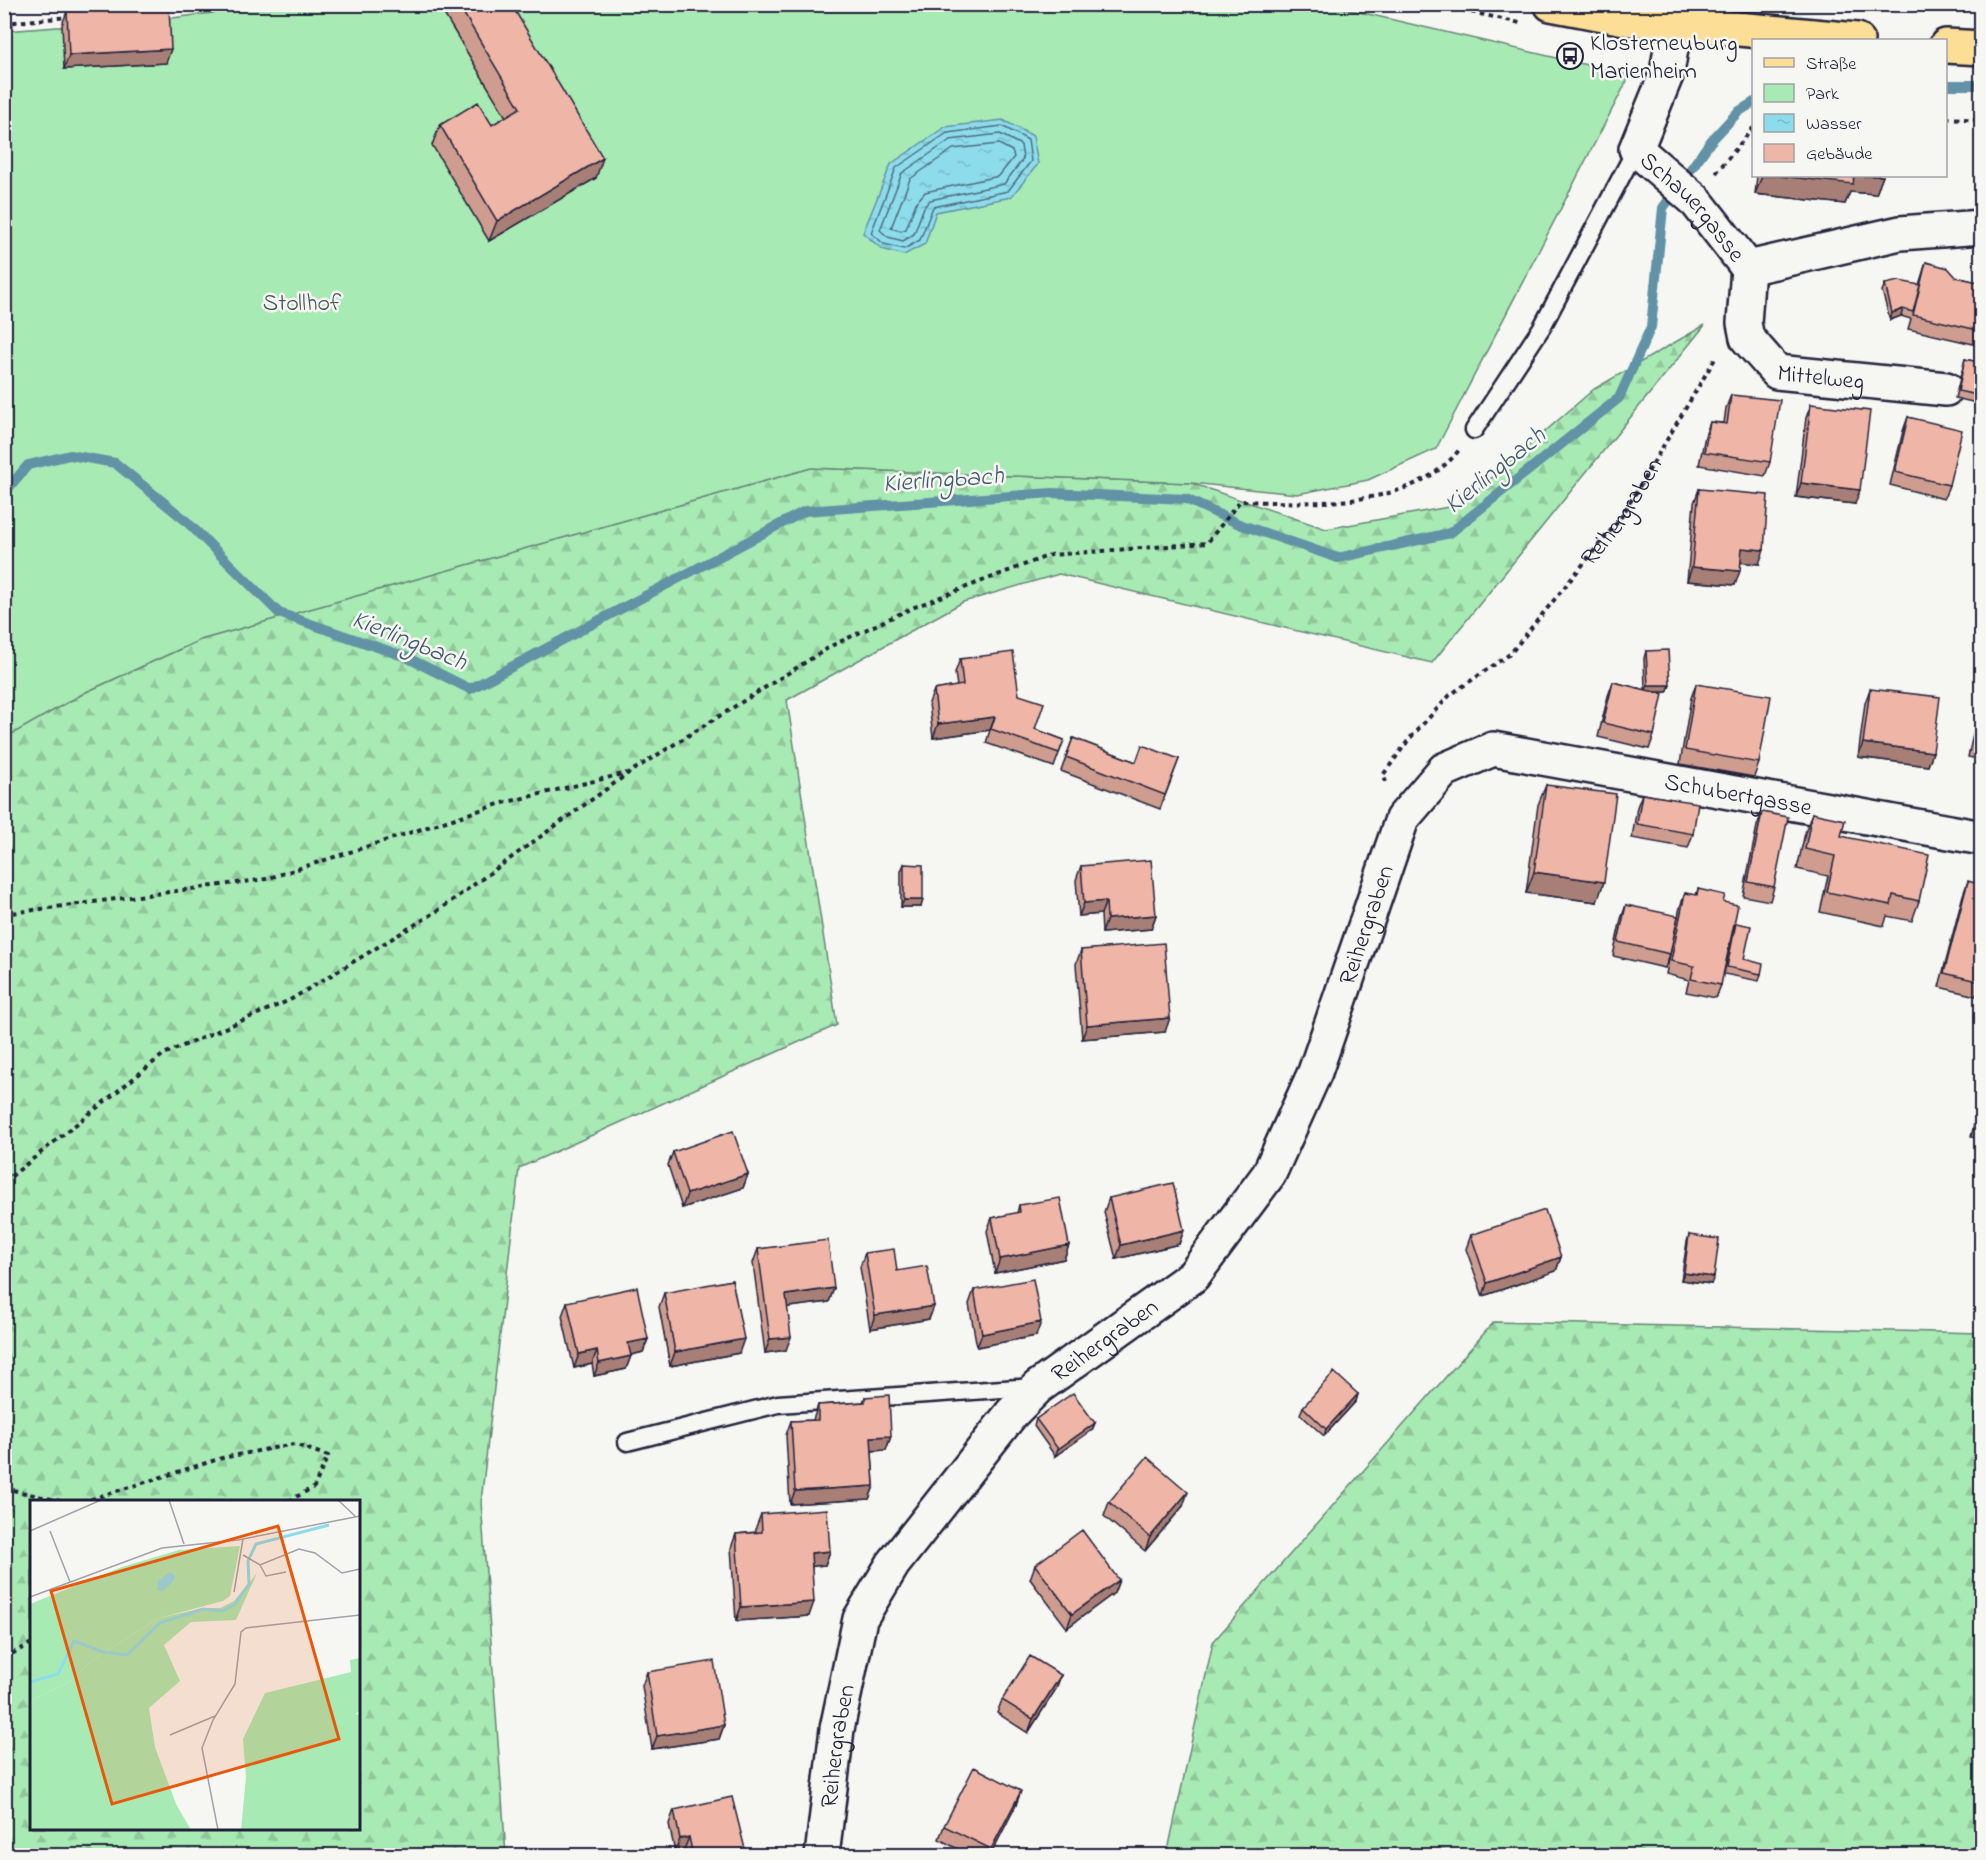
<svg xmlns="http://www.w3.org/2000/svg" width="1986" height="1860" font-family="'Indie Flower',sans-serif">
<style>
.forest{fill:url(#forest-firs);stroke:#658677;stroke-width:1.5;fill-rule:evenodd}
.park{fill:#a8eab3;stroke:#658677;stroke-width:1.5}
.water{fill:url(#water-ripples);stroke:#6292a5;stroke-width:1.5}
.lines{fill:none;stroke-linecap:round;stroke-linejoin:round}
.shore{stroke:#4d6c81;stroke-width:1.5}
.stream{stroke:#6292a5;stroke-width:10}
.lane-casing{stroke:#22223b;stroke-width:21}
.street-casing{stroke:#22223b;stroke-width:38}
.primary-casing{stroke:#22223b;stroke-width:38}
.path{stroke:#22223b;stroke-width:4;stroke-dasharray:4.5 4.5;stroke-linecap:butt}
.lane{stroke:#f6f6f2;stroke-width:16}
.street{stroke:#f6f6f2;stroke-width:33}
.primary{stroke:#fcde96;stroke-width:33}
.wall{fill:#ce9d90;stroke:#22223b;stroke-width:1.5}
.shaded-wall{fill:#a77f76;stroke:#22223b;stroke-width:1.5}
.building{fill:#efb6a8;stroke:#22223b;stroke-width:1.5}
.labels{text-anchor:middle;stroke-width:5;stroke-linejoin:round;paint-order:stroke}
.poi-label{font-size:24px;fill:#22223b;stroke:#f6f6f2;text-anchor:start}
.street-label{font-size:24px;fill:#22223b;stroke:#f6f6f2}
.park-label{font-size:24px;fill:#445459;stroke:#f6f6f2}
.water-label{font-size:26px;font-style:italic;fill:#425a70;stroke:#f6f6f2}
.inset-river{fill:none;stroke:#8ddceb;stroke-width:3}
.inset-road{fill:none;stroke:#a1a1a9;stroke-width:1.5}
.view{fill:#e8590c;fill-opacity:0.15;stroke:#e8590c;stroke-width:3}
.inset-edge{fill:none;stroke:#22223b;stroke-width:3}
</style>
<defs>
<pattern id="forest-firs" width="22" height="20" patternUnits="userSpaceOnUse" patternTransform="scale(1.5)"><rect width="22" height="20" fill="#a8eab3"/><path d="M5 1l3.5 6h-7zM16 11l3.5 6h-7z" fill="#90c89b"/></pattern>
<pattern id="water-ripples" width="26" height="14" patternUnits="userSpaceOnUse" patternTransform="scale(1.5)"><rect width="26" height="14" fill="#8ddceb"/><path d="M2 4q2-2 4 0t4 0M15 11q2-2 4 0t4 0" fill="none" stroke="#79bcca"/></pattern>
</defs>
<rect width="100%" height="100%" fill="#f6f6f2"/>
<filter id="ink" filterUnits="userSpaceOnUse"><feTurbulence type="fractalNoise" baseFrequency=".0167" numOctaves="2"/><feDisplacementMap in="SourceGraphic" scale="12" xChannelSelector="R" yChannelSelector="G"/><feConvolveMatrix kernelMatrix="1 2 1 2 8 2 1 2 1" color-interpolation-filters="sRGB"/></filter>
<g filter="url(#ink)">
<path class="forest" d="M1705,325L1432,663L1059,574L963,602L787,700L837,1025L519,1168L481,1502L506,1855H5L4,738L86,692L200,640L811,468L1191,483L1326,529L1460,505L1594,389ZM32,1502H358V1828H32Z
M1494,1322L1981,1333V1855H1167L1213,1642Z"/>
<path class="park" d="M284,4H1325L1630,75L1436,449L1368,480L1297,494L1191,483L811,468L200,640L86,692L5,738V31L164,19Z"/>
<path class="water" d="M1003,120L1033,136L1038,164L1011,197L936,212L925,244L904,255L882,249L863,233L891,164L945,127Z"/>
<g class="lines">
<path class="shore" d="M1002,126L1028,140L1031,161L1008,191L933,207L920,240L904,249L884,244L871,233L896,168L947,133Z
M1000,134L1021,145L1023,159L1004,184L930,200L924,207L914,234L903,241L888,237L880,230L902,173L950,140Z
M999,144L1012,151L1014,157L999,176L925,192L916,203L906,229L901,231L891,228L910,179L953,149Z"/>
<path class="stream" d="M1946,85H1982
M4,493L28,465L70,455L115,463L184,519L279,613L406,657L470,689L805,511L1052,493L1186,499L1239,524L1338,558L1450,533L1619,398L1651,327L1663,208L1711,141L1738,112L1754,102"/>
<defs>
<path id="lane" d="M1474,430L1542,327L1636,149
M627,1442L778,1404L1034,1387"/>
<g id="street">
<path id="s2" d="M1675,24L1667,73L1636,149L1695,200L1748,268L1900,233L1982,227"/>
<path id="s3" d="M1748,268L1744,323L1747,338L1777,372L1946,389"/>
<path id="s4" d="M822,1856L837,1729L860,1619L893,1564L1012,1413L1038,1387L1193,1276L1269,1174L1315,1072L1402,819L1444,770L1493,749L1982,838"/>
</g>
<path id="primary" d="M1551,4L1630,19L1857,40
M1946,46L1982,48"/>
</defs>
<use href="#lane" class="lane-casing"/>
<use href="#street" class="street-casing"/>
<use href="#primary" class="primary-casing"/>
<g class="path">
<path d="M1436,4L1520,23"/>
<path d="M164,9L205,4"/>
<path d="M4,23L69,17"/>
<path d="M1946,118L1982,120"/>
<path d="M1716,173L1754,127"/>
<path id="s1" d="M1386,782L1383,775L1410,738L1450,695L1510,654L1620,519L1716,357"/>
<path d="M4,914L266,879L499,804L627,773"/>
<path d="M4,1182L164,1054L290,1000L436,912L630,772L833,645L912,608L1050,555L1207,543L1240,501C1308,503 1412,511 1459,450"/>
<path d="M4,1488L64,1502"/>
<path d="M82,1502L222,1458L294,1444L328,1456L314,1487L287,1502"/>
<path d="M4,1658L32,1643"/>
</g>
<use href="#lane" class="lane"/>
<use href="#street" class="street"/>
<use href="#primary" class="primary"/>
</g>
<path class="wall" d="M442,4H511L596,178L489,241L432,145L440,125H492L506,117L441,9Z
M67,11L166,63L64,69L62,25Z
M1757,176H1883L1876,194L1850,192L1845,204L1755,194Z
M1926,262L1956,277L1982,283V346L1908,329L1911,319L1901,316L1890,320L1882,291L1885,284L1919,285Z
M1965,359L1982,363L1981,404L1955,398Z
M1731,395L1770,462L1765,476L1699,465L1705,436L1710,422L1724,423L1726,408Z
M1811,404L1855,504L1796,497L1806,418Z
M1908,417L1949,485L1944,499L1890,485L1903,431Z
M1699,489L1759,564L1741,562L1735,585L1687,581L1694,503Z
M1646,651L1670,685L1667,692H1655L1654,735L1649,749L1598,737L1608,696L1613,682L1645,690L1644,658Z
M960,659L1019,695L1035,729L1064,740L1054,767L986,743L990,730L933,738L929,703L934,690L957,686L955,673Z
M1696,684L1759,763L1754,777L1680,764L1691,698Z
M1870,689L1933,752L1928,766L1858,757L1865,703Z
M1982,703V760L1968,757L1977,717Z
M1073,738L1136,762L1179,759L1160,809L1061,771Z
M1546,785L1597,902L1526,893L1538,805Z
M1642,794L1693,834L1688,848L1632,838L1637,807Z
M1762,812L1774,887L1770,901L1743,896L1757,826Z
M1812,813L1919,901L1912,921L1887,916L1884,926L1820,912L1828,876L1797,869L1805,833Z
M904,864L921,907H901V871Z
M1081,866L1156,915L1151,929L1102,933L1101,914L1079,916L1076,880Z
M1968,881L1982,981L1976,996L1939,987L1963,895Z
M1698,889L1723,902L1721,985L1716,998L1686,992L1689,980L1666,974L1680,907L1685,893L1696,895Z
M1626,905L1670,954L1665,968L1613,956L1621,919Z
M1736,923L1744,959L1761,974L1759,981L1724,974L1733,929Z
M1081,950L1165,1032L1082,1039L1076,964Z
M1982,1092V1139L1971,1137Z
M673,1152L748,1174L743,1188L682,1208L668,1165Z
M1109,1198L1184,1230L1179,1244L1116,1259L1104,1212Z
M1019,1205L1069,1245L1064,1259L995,1273L987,1231L992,1218L1017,1213Z
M1471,1235L1561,1257L1556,1271L1483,1296L1466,1249Z
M1689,1235L1711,1284L1681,1280L1687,1242Z
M758,1249L834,1288L829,1302L787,1307L786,1350L765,1353L753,1263Z
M865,1253L934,1306L929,1319L870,1329L860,1267Z
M974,1290L1036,1336L977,1347L969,1304Z
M664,1293L739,1353L670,1366L659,1307Z
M567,1302L648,1339L643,1352L631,1355L626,1369L594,1376L592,1364L574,1368L562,1316Z
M1358,1394L1356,1401L1324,1436L1300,1414L1303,1407Z
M865,1397L891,1436L886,1450L872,1451L874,1486L869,1499L790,1504L786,1435L791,1421L813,1420L818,1405L863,1402Z
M1036,1419L1095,1423L1092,1430L1055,1456L1034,1426Z
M1109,1502L1183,1506L1145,1551L1104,1516Z
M761,1514L830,1551L825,1565L812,1566L809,1616L736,1621L731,1548L736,1534L756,1532V1527Z
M1035,1565L1119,1580L1114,1593L1067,1628L1030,1579Z
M647,1672L724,1725L719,1739L652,1749L642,1686Z
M1061,1675L1056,1689L1028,1733L997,1713L1002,1700Z
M1016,1805L990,1856H971L939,1839L944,1826Z
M674,1810L742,1856H685L684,1850L675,1852L669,1824Z"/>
<path class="shaded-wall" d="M171,49L166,63L64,69L69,55Z
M603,158L596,178L489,241L497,221Z
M1762,176H1883L1876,194L1850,192L1845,204L1755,194Z
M1903,309L1901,316L1890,320L1892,313Z
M1801,483L1860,490L1855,504L1796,497Z
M1742,548L1764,550L1759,564L1737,562Z
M1692,567L1740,571L1735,585L1687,581Z
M1648,685H1670L1667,692H1645Z
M995,717L990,730L933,738L938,724Z
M1863,743L1933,752L1928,766L1858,757Z
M1534,872L1604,882L1597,902L1526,893Z
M904,900H923L921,907H901Z
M1106,901L1101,914L1079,916L1084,903Z
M1156,915L1151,929L1102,933L1107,919Z
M1170,1018L1165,1032L1082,1039L1087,1025Z
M748,1174L743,1188L682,1208L687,1194Z
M1184,1230L1179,1244L1116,1259L1121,1245Z
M1069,1245L1064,1259L995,1273L1000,1259Z
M1561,1257L1556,1271L1483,1296L1487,1283Z
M1684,1273L1714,1277L1711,1284L1681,1280Z
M834,1288L829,1302L781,1308L786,1295Z
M934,1306L929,1319L870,1329L875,1315Z
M1041,1322L1036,1336L977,1347L982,1334Z
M791,1337L786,1350L765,1353L770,1339Z
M648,1339L643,1352L623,1357L628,1343Z
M744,1339L739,1353L670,1366L675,1352Z
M597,1350L592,1364L574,1368L579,1354Z
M631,1356L626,1369L594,1376L599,1363Z
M1358,1394L1356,1401L1324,1436L1326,1429Z
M1095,1423L1092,1430L1055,1456L1058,1449Z
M891,1436L886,1450L866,1451L871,1437Z
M874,1486L869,1499L790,1504L795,1491Z
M1188,1492L1183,1506L1145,1551L1150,1537Z
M830,1551L825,1565L806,1567L811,1553Z
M1119,1580L1114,1593L1067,1628L1072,1614Z
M814,1602L809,1616L736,1621L741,1607Z
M1061,1675L1056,1689L1028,1733L1033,1719Z
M724,1725L719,1739L652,1749L657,1736Z
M1021,1791L1016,1805L990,1856H988L991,1849Z
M689,1837L684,1850L675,1852L680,1839Z
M745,1849L742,1856H716Z"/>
<path class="building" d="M458,4H511L603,158L497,221L440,125L478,102L492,125L520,108Z
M169,6L171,49L69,55L67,11Z
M1779,176H1854L1853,184Z
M1926,262L1948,268L1956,277L1982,283V331L1913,315Z
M1899,281L1920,285L1913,312L1903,309L1892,313L1885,284Z
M1965,359L1982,363V396L1958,391Z
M1731,395L1780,400L1770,462L1704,452L1710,422L1727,424Z
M1811,404L1870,411L1860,490L1801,483Z
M1908,417L1962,430L1949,485L1895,472Z
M1699,489L1768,495L1764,550L1742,548L1740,571L1692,567Z
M1668,650L1670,685H1648L1646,651Z
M1013,652L1019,695L1044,703L1035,729L1064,740L1059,753L991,729L995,717L938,724L934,690L963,685L960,659Z
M1613,682L1663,694L1654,735L1603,723Z
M1696,684L1771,696L1759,763L1685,750Z
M1870,689L1940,697L1933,752L1863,743Z
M1982,703V745L1973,743Z
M1073,738L1136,762L1142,745L1179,759L1165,795L1066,757Z
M1546,785L1616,794L1604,882L1534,872Z
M1642,794L1698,803L1693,834L1637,824Z
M1762,812L1788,817L1774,887L1748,882Z
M1812,813L1845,820L1841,836L1929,855L1919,901L1893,895L1891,905L1827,892L1835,856L1805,849Z
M1151,860L1156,915L1107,919L1106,901L1084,903L1081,866Z
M904,864L923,865V900H904Z
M1968,881L1982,885L1981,982L1944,973Z
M1698,889L1725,895L1723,902L1738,905L1721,985L1691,979L1694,966L1671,961L1685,893L1697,895Z
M1626,905L1678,916L1670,954L1618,942Z
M1736,923L1751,926L1744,959L1763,964L1761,974L1727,967Z
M1164,943L1170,1018L1087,1025L1081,950Z
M1982,1100V1125L1976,1123Z
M733,1131L748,1174L687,1194L673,1152Z
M1173,1183L1184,1230L1121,1245L1109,1198Z
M1060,1198L1069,1245L1000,1259L992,1218L1020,1212L1019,1205Z
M1545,1210L1561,1257L1487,1283L1471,1235Z
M1689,1235L1719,1239L1714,1277L1684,1273Z
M828,1240L834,1288L786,1295L791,1337L770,1339L758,1249Z
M894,1249L897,1271L927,1266L934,1306L875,1315L865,1253Z
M1033,1279L1041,1322L982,1334L974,1290Z
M732,1280L744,1339L675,1352L664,1293Z
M637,1287L648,1339L628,1343L631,1356L599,1363L597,1350L579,1354L567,1302Z
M1334,1372L1358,1394L1326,1429L1303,1407Z
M1073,1393L1095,1423L1058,1449L1036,1419Z
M889,1395L891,1436L871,1437L874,1486L795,1491L791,1421L818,1420V1405L865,1402V1397Z
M1147,1457L1188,1492L1150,1537L1109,1502Z
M827,1509L830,1551L811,1553L814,1602L741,1607L736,1534L762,1532L761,1514Z
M1082,1530L1119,1580L1072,1614L1035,1565Z
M1030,1656L1061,1675L1033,1719L1002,1700Z
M714,1661L724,1725L657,1736L647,1672Z
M974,1767L1021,1791L991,1849L944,1826Z
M732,1797L745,1849L716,1856H693L689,1837L680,1839L674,1810Z"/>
</g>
<defs>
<symbol id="bus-ring" viewBox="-11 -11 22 22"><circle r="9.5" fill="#f6f6f2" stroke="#22223b" stroke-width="1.5"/><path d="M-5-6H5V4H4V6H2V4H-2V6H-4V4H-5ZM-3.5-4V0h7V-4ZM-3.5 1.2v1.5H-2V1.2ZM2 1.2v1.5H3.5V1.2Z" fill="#22223b"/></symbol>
</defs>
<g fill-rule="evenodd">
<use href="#bus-ring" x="1555" y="41" width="30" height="30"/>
</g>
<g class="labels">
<g class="poi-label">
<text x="1590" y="50">Klosterneuburg<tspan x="1590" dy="28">Marienheim</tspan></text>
</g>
<g class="street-label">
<text dy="8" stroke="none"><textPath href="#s2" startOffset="213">Schauergasse</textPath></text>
<text dy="8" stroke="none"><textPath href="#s3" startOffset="160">Mittelweg</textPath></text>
<text dy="8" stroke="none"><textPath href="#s1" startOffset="366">Reihergraben</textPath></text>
<text dy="8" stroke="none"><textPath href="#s4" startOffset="1598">Schubertgasse</textPath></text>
<text dy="8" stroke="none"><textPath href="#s4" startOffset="1119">Reihergraben</textPath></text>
<text dy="8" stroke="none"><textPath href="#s4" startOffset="615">Reihergraben</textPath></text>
<text dy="8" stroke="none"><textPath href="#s4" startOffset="111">Reihergraben</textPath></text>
</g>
<g class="park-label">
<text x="302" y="310">Stollhof</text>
</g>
<g class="water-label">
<text transform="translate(1494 469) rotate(-39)" y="9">Kierlingbach</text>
<text transform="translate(943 478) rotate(-4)" y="9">Kierlingbach</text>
<text transform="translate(410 639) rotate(22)" y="9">Kierlingbach</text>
</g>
</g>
<g transform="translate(30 1500)">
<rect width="330" height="330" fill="#f6f6f2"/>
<path d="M227,73L206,120L161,122L134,145L150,181L119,208L125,247L146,304L161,330H0V201L39,182L65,158L129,118L173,108H190L204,101ZM330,158V211L325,214L330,215V330H211L216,277L213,239L235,193L321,172L320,160Z" fill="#a8eab3"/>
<path d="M210,46L200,96L193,101L129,118L65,158L39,182L0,201V104L92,67L149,50Z" fill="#a8eab3"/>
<path d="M140,72L145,76L143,81L133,91L127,90L128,81Z" fill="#8ddceb"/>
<path class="inset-river" d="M0,182L28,174L44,141L73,152L97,155L130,123L173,109L192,111L204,105L219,84L218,61L226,44L299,25"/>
<path class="inset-road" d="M139,0L154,44M308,0L325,16M0,31L71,0M20,31L40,82M213,55L230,65L269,49L285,53L312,73L330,69M230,65L236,76L256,72M204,92L213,39M0,97L132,48L208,40L330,16M140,235L185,216M188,330L172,248L183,220L205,184L211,132L216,128L330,115"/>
<path class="view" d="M248,26L309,239L82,304L21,91Z"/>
<rect width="330" height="330" class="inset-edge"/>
</g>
<rect width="1986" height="1860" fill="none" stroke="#f6f6f2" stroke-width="24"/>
<rect x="12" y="12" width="1962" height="1836" fill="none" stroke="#22223b" stroke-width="2" filter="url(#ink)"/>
<rect x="1752" y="39" width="195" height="138" fill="#f6f6f2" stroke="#a1a1a9" stroke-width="1.5"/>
<rect x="1764" y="58" width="30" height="9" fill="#fcde96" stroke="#a1a1a9" stroke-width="1.5"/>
<text x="1806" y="69" font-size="18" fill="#22223b">Straße</text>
<rect x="1764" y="84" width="30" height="18" fill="#a8eab3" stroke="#a1a1a9" stroke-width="1.5"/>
<text x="1806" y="99" font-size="18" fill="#22223b">Park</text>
<rect x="1764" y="114" width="30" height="18" fill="url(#water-ripples)" stroke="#a1a1a9" stroke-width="1.5"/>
<text x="1806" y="129" font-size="18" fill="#22223b">Wasser</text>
<rect x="1764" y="144" width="30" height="18" fill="#efb6a8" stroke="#a1a1a9" stroke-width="1.5"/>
<text x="1806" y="159" font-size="18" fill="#22223b">Gebäude</text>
</svg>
